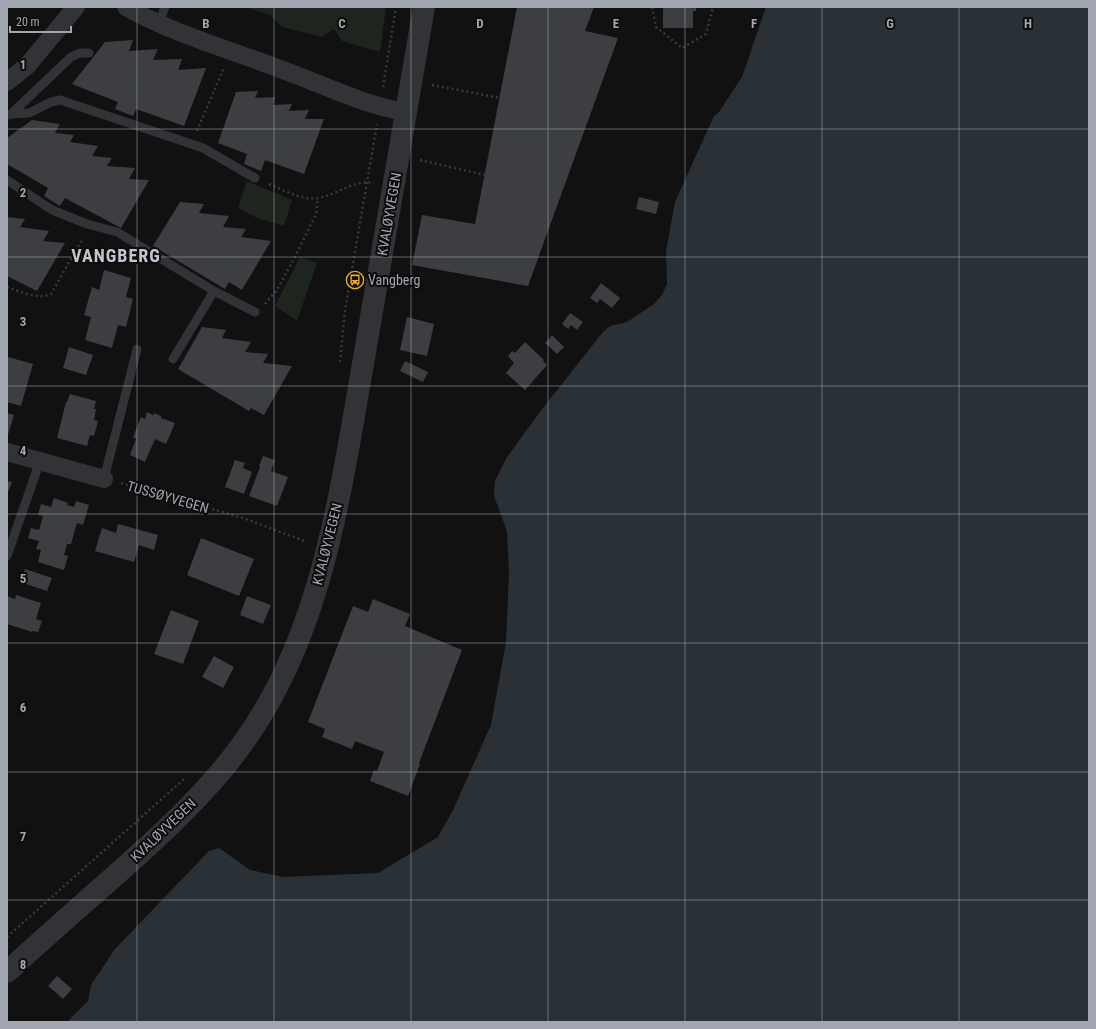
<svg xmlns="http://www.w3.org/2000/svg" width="1096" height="1029" font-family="'Roboto Condensed',sans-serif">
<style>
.green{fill:#1d251e}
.water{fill:#293137}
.building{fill:#3d3e42}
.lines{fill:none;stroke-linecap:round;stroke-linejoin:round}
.path{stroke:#38393e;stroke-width:2.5;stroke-dasharray:2 3;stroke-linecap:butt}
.service{stroke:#323337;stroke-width:9}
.minor{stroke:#323337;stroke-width:18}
.tertiary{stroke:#323337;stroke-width:22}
.grid{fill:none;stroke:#a2a7b2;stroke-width:1;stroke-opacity:0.55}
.labels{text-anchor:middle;stroke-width:4;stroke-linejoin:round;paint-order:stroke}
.street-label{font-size:14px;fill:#a2a7b2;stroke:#0c0c0d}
.poi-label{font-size:14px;fill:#a2a7b2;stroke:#0c0c0d;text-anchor:start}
.district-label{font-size:18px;font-weight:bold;letter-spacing:1px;fill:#c3c6cf;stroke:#0c0c0d}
.grid-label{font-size:13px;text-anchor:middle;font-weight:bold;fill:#a2a7b2;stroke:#0c0c0d;stroke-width:4;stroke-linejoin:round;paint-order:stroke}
</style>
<rect width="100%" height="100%" fill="#111112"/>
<path class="green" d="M246,7H386L380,52L342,41L334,29L322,37L282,27L270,15Z
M247,181L292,200L284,226L257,218L238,208Z
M300,257L317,263L297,321L275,306Z"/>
<path class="water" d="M766,7H1089V1022H67L88,1001L91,985L115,949L209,851L219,848L250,870L283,877L378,873L438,837L453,810L491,725L506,642L509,573L507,531L494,496L495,481L507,457L542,409L603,332L610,326L627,322L654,304L662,295L667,284L666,251L675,202L714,116L719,112L742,77Z"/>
<path class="building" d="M517,7H594L585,31L618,38L528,286L412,265L422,215L475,224Z
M663,7H696V11H693V28H663Z
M133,40L129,51L158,49L153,60L182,59L178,70L206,68L184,126L136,109L133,116L115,109L118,102L72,84L105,42Z
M258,91L255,98L275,97L273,105L292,104L289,111L309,110L305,119H324L304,174L265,160L261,171L244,164L247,154L218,143L236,92Z
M32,120L60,124L55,133L74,135L70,142L98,146L92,156L112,158L107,166L135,168L129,179L149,180L121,228L65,198L60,206L44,196L48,188L7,164V138Z
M639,197L659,202L656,214L636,209Z
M180,202L204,204L199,213L229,216L223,227L246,229L241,237L271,241L242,290L229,282L225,289L153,246Z
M7,217L25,219L20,227L49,231L43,241L65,243L37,291L7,276Z
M104,270L131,278L126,297L133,299L126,327L118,325L112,348L85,340L91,317L84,315L92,287L99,290Z
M601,283L620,298L612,308L600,299L597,303L590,298Z
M570,313L583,322L577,330L571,325L568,329L562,324Z
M407,317L434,324L427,356L400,350Z
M202,327L226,330L222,338L251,342L245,352L268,354L263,363L292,366L264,415L251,408L249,411L178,369Z
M552,335L564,347L557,354L545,343Z
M525,342L544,360L543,361L547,365L525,390L506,373L514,363L508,356L512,351L515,353Z
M69,347L93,355L86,375L63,368Z
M8,357L33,364L21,406L7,402V361Z
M405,361L428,372L423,382L400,371Z
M70,394L96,401L94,409H96L94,420L98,421L94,436L90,435L87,446L57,438L66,402H67Z
M147,412L153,415L154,413L161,416V418L175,423L166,444L155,439L145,462L130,455L136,439L133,437L141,417L145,419Z
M7,413L14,415L7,438Z
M263,456L275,460L271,471L288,477L277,506L249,496L260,467L259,466Z
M235,460L245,463L243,468L252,472L244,494L225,487Z
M7,481L12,482L7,495Z
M54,498L68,503L67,505L74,507L76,501L89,505L83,525L77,523L71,544H67L64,555L68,556L64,570L38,562L41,550L36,549L39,541L28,538L31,528L39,530L43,516L38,515L41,504L51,507Z
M118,524L158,535L154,550L139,545L134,562L95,551L102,528L116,533Z
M201,538L254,559L239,596L187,575Z
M25,569L52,578L47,591L20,582Z
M16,595L41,603L36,619L42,621L38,632L32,631V632L7,624V596L15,599Z
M247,596L271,605L263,624L240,615Z
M373,599L410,614L405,626L462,650L419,763L420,764L408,796L370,781L374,770L377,771L384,752L355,741L352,749L322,737L325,729L308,722L353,606L368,612Z
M171,610L199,621L183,664L154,654Z
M214,656L234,667L223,688L202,677Z
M57,976L72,989L63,999L48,986Z"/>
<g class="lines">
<path class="path" d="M652,7L656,27L682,48L706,34L713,7
M432,85L500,98
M383,87L396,7
M197,131L224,68
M420,160L485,175
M269,184C284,190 302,201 318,198C338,195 353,179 374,183
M7,287C21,292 37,300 51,294L83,238
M265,304L277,290L296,255L316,214L318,198
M340,362L345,310L377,124
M121,483L243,518L307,542
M7,937L184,779"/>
<path class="service" d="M159,23L165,7
M11,114L29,113L51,102L60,100L203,148L255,178
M10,115L71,57L80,53H89
M7,180L52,210L87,224L117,232L214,291L255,312
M173,359L214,291
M104,479L137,349
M7,556L40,461"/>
<path class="minor" d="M126,7C171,33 231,50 280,69C322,84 363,105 406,112
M7,82L27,66L76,7
M7,452L104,479"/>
<path class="tertiary" d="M7,972C50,932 95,894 138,855C176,821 214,784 243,743C322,634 340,494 363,364C384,245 404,126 424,7"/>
</g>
<path class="grid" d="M137,7V1022M274,7V1022M411,7V1022M548,7V1022M685,7V1022M822,7V1022M959,7V1022M7,129H1089M7,257H1089M7,386H1089M7,514H1089M7,643H1089M7,772H1089M7,900H1089"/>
<defs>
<symbol id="bus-ring" viewBox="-11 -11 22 22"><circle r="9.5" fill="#0c0c0d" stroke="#edad2e" stroke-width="1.5"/><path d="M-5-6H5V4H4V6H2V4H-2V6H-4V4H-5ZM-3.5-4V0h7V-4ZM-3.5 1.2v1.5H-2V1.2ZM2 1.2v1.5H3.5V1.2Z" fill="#edad2e"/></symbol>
</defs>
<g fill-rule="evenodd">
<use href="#bus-ring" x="345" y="270" width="20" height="20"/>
</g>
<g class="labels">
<g class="street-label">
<text transform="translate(389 214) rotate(-80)" y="5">KVALØYVEGEN</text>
<text transform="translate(168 497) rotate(16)" y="5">TUSSØYVEGEN</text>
<text transform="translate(327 544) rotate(-76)" y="5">KVALØYVEGEN</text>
<text transform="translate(163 830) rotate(-44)" y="5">KVALØYVEGEN</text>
</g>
<g class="poi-label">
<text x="368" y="285">Vangberg</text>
</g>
<g class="district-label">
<text x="116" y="262">VANGBERG</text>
</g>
</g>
<g class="grid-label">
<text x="206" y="28">B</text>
<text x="342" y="28">C</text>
<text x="480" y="28">D</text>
<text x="616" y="28">E</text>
<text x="754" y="28">F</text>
<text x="890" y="28">G</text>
<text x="1028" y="28">H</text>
<text x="23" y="69">1</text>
<text x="23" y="197">2</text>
<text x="23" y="326">3</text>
<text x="23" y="455">4</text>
<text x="23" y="583">5</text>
<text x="23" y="712">6</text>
<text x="23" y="841">7</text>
<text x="23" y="969">8</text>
</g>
<rect width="1096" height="1029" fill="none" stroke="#a2a7b2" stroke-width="16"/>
<path d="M10 26v6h61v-6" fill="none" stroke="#a2a7b2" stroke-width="2"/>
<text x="16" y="26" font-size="12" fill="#a2a7b2" stroke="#0c0c0d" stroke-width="3" paint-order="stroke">20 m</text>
</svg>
